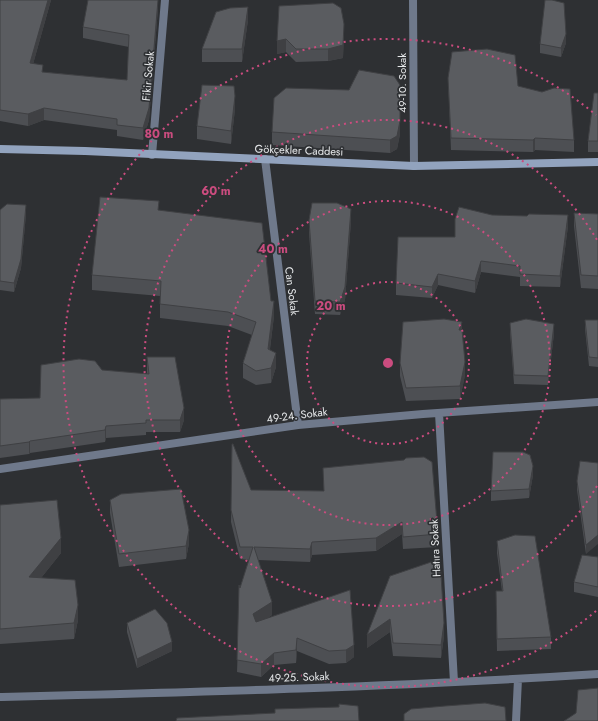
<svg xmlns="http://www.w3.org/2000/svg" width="598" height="721" font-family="Jost,sans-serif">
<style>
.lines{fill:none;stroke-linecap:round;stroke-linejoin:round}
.minor{stroke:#6f798b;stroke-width:8}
.secondary{stroke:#92a3be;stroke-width:8}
.wall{fill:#4d4f53}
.shaded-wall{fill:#3f4043}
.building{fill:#5a5c60;stroke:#3f4043}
.ring{fill:none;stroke:#cb4c7f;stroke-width:2;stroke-dasharray:2 4}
.labels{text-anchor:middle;stroke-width:3.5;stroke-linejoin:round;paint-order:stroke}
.street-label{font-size:11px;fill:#e6e8ea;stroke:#2e3033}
.centre{fill:#cb4c7f;stroke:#2e3033;stroke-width:2}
.ring-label{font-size:12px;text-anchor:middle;font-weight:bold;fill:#cb4c7f;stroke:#2e3033;stroke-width:3.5;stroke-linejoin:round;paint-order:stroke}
</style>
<rect width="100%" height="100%" fill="#2e3033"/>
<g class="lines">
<path class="minor" d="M413,0L414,166
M152,155L165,0
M265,159L298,425
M439,413L454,682
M0,469L298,425L423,414L598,402
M0,697C199,692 399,687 598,674
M516,721L518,679"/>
<path class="secondary" d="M0,149L85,151L414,166L598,162"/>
</g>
<path class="wall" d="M0,0H51L33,64L43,72L127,80L129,47L83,38V27L158,0V8L149,120L143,140L117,136V130L44,120L28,126L0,121Z
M248,20L242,62H202V49Z
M344,24L343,58L328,61L296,62L286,52L277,54V41Z
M566,43L561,57L540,53V44Z
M448,78L518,86L574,140V152L535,150L533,152L451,150Z
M598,93V152H588V141Z
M235,109L231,144L197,139V126Z
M272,132L400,134L397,149L390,153L272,145Z
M159,210L271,301L274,316L270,349L276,367L271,383L256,385L243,378V363L252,335L228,326L160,318V296L92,290V275Z
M0,211L26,214L21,268L14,292L0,290Z
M574,213L598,214V289L581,288L574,226Z
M492,215L568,226L560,287L520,286V277L481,272L475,293L438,285L432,298L396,295V283L455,237Z
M309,220L351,221L345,300L340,315L315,314L309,233Z
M585,320H598V367L589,366L585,329Z
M510,323L554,333L548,385L514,384L510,332Z
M462,330L465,375L460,399L406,401L400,376V363Z
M147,357L184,420L180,432H146V435L106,438L105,442L30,453L29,454L0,458V399L40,398L102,370L147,374Z
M232,444L251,490L324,491L323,468L438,534V547L403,549L402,534L376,551L312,555L310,562L258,560L272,615L264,620L350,590L354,657L346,663L329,664L297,651L296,663L274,665L261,677L237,672L240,588L249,560L240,559L231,522Z
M598,463L586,554L577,490V481Z
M533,475L529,498L491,501V491Z
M110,500L189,543L186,559L119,567L110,513Z
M0,505L61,553L41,578L78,620L74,639L0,644Z
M497,541L551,637V649L497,651L496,603L502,591L497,553Z
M598,557V597L574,592V582Z
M390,576L444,636L441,658L393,656L390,632L367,648Z
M127,623L172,651L137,668L127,632Z"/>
<path class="shaded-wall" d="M48,0H51L30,75V63Z
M158,0V8L149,120L143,140V128Z
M248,7V20L242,62V49Z
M566,34V43L561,57V48Z
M344,37L343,58L328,61V49Z
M286,39V52L277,54V41Z
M235,96V109L231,144V131Z
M44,108V120L28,126V114Z
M400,121V134L397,149L390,153V140Z
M535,138V150L533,152V140Z
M26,205V214L21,268L14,292V283Z
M351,209V221L345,300L340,315V302Z
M568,215V226L560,287V276Z
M481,261V272L475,293V281Z
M438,274V285L432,298V287Z
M274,301V316L268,363V349Z
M462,322V335L459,330Z
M554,324V333L548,385V376Z
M276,353V367L271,383V368Z
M465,362V375L460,399V386Z
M184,408V420L180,432V420Z
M106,426V438L105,442V430Z
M30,441V453L29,454V442Z
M533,466V475L529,498V489Z
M402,522V534L376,551V538Z
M189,530V543L186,559V546Z
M598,535V544L586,554V545Z
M61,538V553L29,593V577Z
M312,542V555L310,562V549Z
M272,602V615L253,627V614Z
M78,605V620L74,639V623Z
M390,619V632L367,648V635Z
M444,623V636L441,658V645Z
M297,638V651L296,663V650Z
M172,642V651L137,668V659Z
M354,645V657L346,663V650Z
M274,653V665L261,677V664Z"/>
<path class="building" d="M0,0H48L30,63L43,65L42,72L127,80L129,35L83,27L88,0H158L149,108L143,128L117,125V119L44,108L28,114L0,110Z
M545,0H552L564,3L566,34L561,48L540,44Z
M333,3L341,8L344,24L343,45L328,49H296L286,39L277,41L279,6Z
M248,7L242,49H202L216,12L230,8Z
M487,49L515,55L518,86L542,92L554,88L570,89L574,140L535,138L533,140L451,138L448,78L452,52Z
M359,70L394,76L400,85V121L397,136L390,140L272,132L274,98L286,88L349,90Z
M202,85L234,86L235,96L231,131L197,126Z
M594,93H598V141H588Z
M100,197L159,201L158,210L262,223L271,301H274L268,349L276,353L271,368L256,371L243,363L256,322L228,312L160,304L161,281L92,275Z
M312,203H337L351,209L345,287L340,302L315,301L309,220Z
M7,204L26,205L21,259L14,283L0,281V210Z
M459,207L492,215L527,216L529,214L568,215L560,276L520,274V266L481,261L475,281L438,274L432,287L396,283L398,237H455V219Z
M574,213L598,214V276L581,275Z
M444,319L462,322L459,330H462L465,362L460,386L406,388L400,363L403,322Z
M526,319L554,324L548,376L514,375L510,323Z
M585,320H598V358L589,357Z
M147,357H175L184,408L180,420H146V423L106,426L105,430L30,441L29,442L0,446V399L40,398L41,365L79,359L95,361L102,370L149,374Z
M232,444H233L251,490L324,491L323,468L404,460L406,458L424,457L432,462L438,534L403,537L402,522L376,538L312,542L310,549L254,547L272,602L253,614L256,622L350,590L354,645L346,650L329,651L297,638L296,650L274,653L261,664L237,660L239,585L240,588L253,547H240L231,510Z
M493,452H523L530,455L533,466L529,489L491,491Z
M580,461L598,463V535L586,545L577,481Z
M181,489L189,530L186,546L119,554L110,500L121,494Z
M57,500L61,538L29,577L75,580L78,605L74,623L0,629V505Z
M515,535L535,536L551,637L497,639L496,591H503L497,541Z
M582,555L598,557V587L574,582Z
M440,559L444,623L441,645L393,643L390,619L367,635L390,576Z
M155,609L167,623L172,642L137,659L127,623Z
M598,688V721H564L576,713L578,690Z
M485,703L505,707L506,721H404V714L411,709L445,706Z
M339,704L358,706L359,721H176L177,718L275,713V709L339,707Z"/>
<g class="ring">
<circle cx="388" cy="363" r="81"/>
<circle cx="388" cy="363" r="162"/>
<path d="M597 486A243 243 0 1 1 597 240"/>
<path d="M596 611A324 324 0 1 1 596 115"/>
</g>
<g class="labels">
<g class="street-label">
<text transform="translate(148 76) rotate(-85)" y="4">Fikir Sokak</text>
<text transform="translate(402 83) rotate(-90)" y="4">49-10. Sokak</text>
<text transform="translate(299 150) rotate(2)" y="4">Gökçekler Caddesi</text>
<text transform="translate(292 291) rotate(83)" y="4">Can Sokak</text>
<text transform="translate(297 415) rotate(-7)" y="4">49-24. Sokak</text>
<text transform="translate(435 548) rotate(-93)" y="4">Hatıra Sokak</text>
<text transform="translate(299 677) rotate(-2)" y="4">49-25. Sokak</text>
</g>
</g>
<circle cx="388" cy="363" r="6" class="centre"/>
<g class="ring-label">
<text x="159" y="138">80 m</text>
<text x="216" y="195">60 m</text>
<text x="273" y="253">40 m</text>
<text x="331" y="310">20 m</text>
</g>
</svg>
